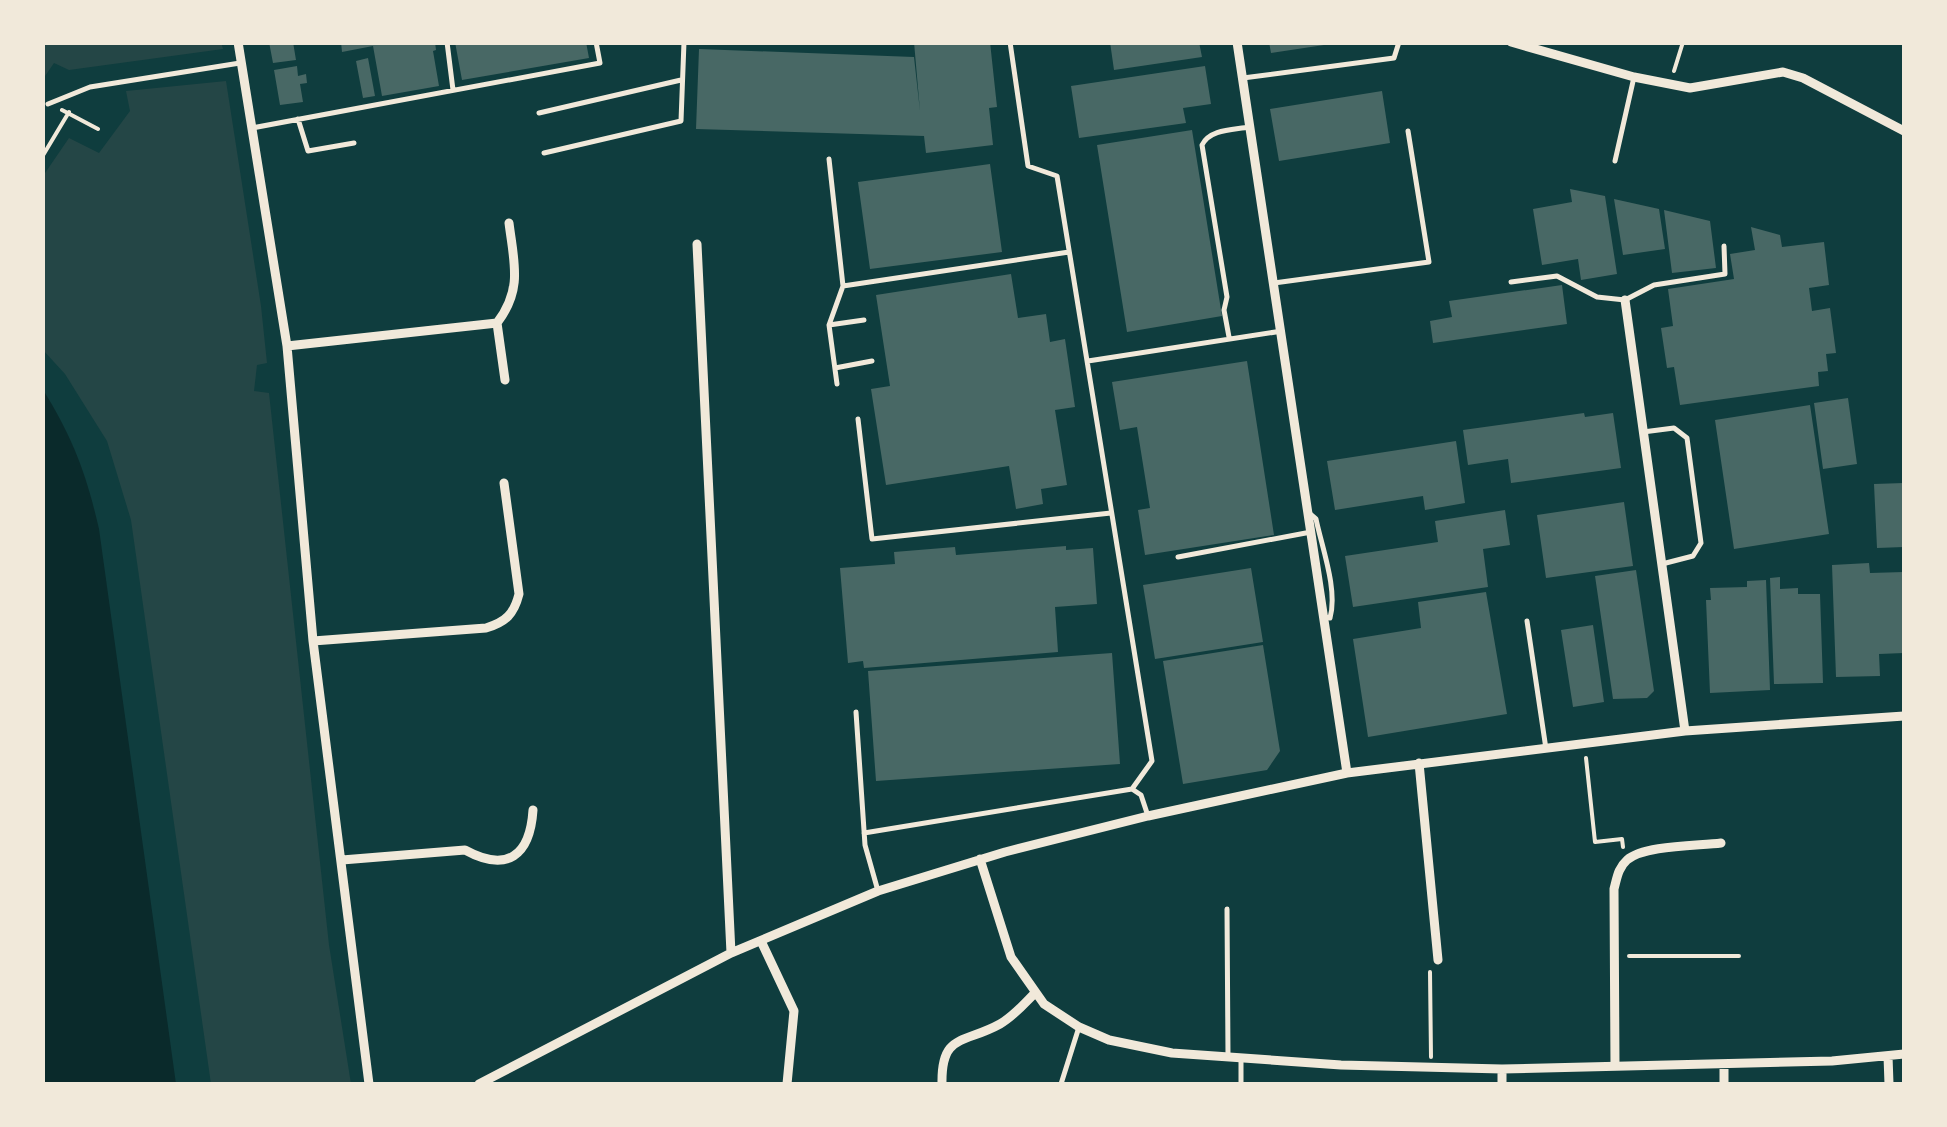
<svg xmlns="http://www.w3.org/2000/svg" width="1947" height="1127" font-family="'PT Sans Narrow',sans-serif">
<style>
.green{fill:#244646}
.water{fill:#0a2a2b}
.building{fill:#486865}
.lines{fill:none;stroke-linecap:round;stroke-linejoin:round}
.path{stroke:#f1e9da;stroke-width:4}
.service{stroke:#f1e9da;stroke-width:5}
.minor{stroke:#f1e9da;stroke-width:9}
</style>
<rect width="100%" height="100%" fill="#0f3d3e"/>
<path class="green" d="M221,42L223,49L69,70L54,63L43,79V43Z
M226,81L261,306L267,363L257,365L254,391L269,393L329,945L351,1084H211L131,520L107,441L65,374L43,350V176L69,138L99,153L130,111L126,91Z"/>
<path class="water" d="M42,388C73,438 86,473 99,529L176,1084H43Z"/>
<path class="building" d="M269,42H293L296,60L273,63Z
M341,42H435L436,50L433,51L439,86L382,96L373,46L342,52Z
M455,42H586L589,58L462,80Z
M914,42H990L997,107L989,108L993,145L926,153L924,136L696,129L699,49L914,57L920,111Z
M1110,42H1199L1202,57L1114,70Z
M1269,42H1324V45L1271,53Z
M368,58L375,96L363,98L356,61Z
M297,66L298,76L306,74L307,83L300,84L303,102L280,105L274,70Z
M1205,66L1211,104L1183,108L1186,123L1079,138L1071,86Z
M1382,91L1390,143L1279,161L1270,109Z
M1192,130L1222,316L1127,332L1097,145Z
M990,164L1002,252L870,269L858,182Z
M1570,189L1605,196L1617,274L1581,280L1578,259L1542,265L1533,209L1572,202Z
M1614,199L1659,209L1665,249L1623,255Z
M1664,210L1710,221L1716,268L1672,273Z
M1751,227L1780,235L1782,247L1824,242L1829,285L1809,288L1812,311L1830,308L1836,353L1826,354L1828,371L1818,372L1819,386L1680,405L1674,367L1667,368L1661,328L1673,326L1668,289L1734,279L1730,254L1755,250Z
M1011,274L1018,318L1046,314L1050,342L1065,339L1075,407L1055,410L1067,485L1041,489L1043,504L1016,509L1009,466L886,485L871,389L890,386L876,295Z
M1562,285L1567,324L1433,343L1430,321L1452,317L1449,301Z
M1247,361L1274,535L1145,555L1138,510L1150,508L1137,427L1120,430L1112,382Z
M1848,398L1857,464L1823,469L1814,403Z
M1810,405L1829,534L1734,549L1715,420Z
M1584,413L1585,417L1613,413L1621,468L1511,483L1508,459L1468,465L1463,430Z
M1456,441L1465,503L1425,510L1423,496L1335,510L1327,461Z
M1904,483V547L1877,548L1874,484Z
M1624,502L1633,566L1546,578L1537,515Z
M1505,510L1510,545L1483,549L1488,587L1353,607L1345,556L1438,542L1435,521Z
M1066,546V550L1093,548L1097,604L1055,607L1058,652L864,668L863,661L848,663L840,568L895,564L894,552L955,547L956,555Z
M1869,563L1870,573L1904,572V653L1879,654L1880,676L1836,677L1832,565Z
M1251,568L1263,642L1155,659L1143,585Z
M1636,570L1654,691L1647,698L1613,699L1595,576Z
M1780,577V589L1798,588V594H1820L1823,683L1774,684L1770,578Z
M1766,580L1770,690L1710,693L1706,600H1711L1710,588L1747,587V581Z
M1486,592L1507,714L1368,737L1353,639L1421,628L1418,602Z
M1593,625L1604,702L1573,707L1561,630Z
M1263,645L1280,751L1267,770L1183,784L1163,661Z
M1112,653L1120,764L876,781L868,671Z"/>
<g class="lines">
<path class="path" d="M1674,71L1683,42
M62,110L98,129
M42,157L69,112
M1586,758L1595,842L1622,839L1623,847
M1629,956H1739
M1430,972L1431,1057"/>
<path class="service" d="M447,42L453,90
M1010,42L1028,166L1057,176L1152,761L1132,789
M1243,78L1394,58L1399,42
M48,104L90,87L240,63
M539,113L681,80
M298,119L308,151L354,143
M252,128L600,63L596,42
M544,153L681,121L684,42
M829,159L843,286L1069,252
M1615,161L1634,77
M1511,282L1557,276L1597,297L1625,300L1654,285L1725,274L1724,246
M1274,283L1429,262L1408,131
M829,325L864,320
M1229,337L1224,310L1227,297L1202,145C1210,129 1233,130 1249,127
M1088,361L1282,331
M835,368L872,361
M837,384L829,325L843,286
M858,419L872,539L1111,513
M1643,432L1674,428L1687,438L1701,543L1693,556L1662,564
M1309,513L1316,519C1322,548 1338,590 1330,618L1324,617
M1178,557L1311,532
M1527,621L1546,749
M856,712L865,845L878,891
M864,833L1132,789L1141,795L1148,816
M1227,909L1228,1055
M1241,1059V1084
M1061,1084L1079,1027"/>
<path class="minor" d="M238,42L287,346L313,641L369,1084
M1237,42L1347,773
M1511,42L1634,77L1690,88L1783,72L1803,78L1904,131
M697,244L731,953
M1625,300L1685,731
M497,323C523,289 514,263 509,223
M287,346L497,323L505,380
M313,641L486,628C506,622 514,614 519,594L504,483
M1419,763L1438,960
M980,859L1011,957L1044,1004L1079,1027L1109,1040L1172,1053L1341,1065L1502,1069L1832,1061L1904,1054
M342,860L465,850C507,873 530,856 533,810
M761,941L794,1011L787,1084
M1888,1056L1889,1084
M1724,1064V1084
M1615,1066L1614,889C1617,878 1618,868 1627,860C1644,845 1698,846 1721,843
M1502,1069V1084
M479,1084L731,953L878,891L1005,852L1148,816L1347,773L1685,731L1904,716
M942,1084C941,1033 964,1044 1000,1024C1014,1016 1024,1004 1035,993"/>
</g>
<rect width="1947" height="1127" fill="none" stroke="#f1e9da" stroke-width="90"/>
</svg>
